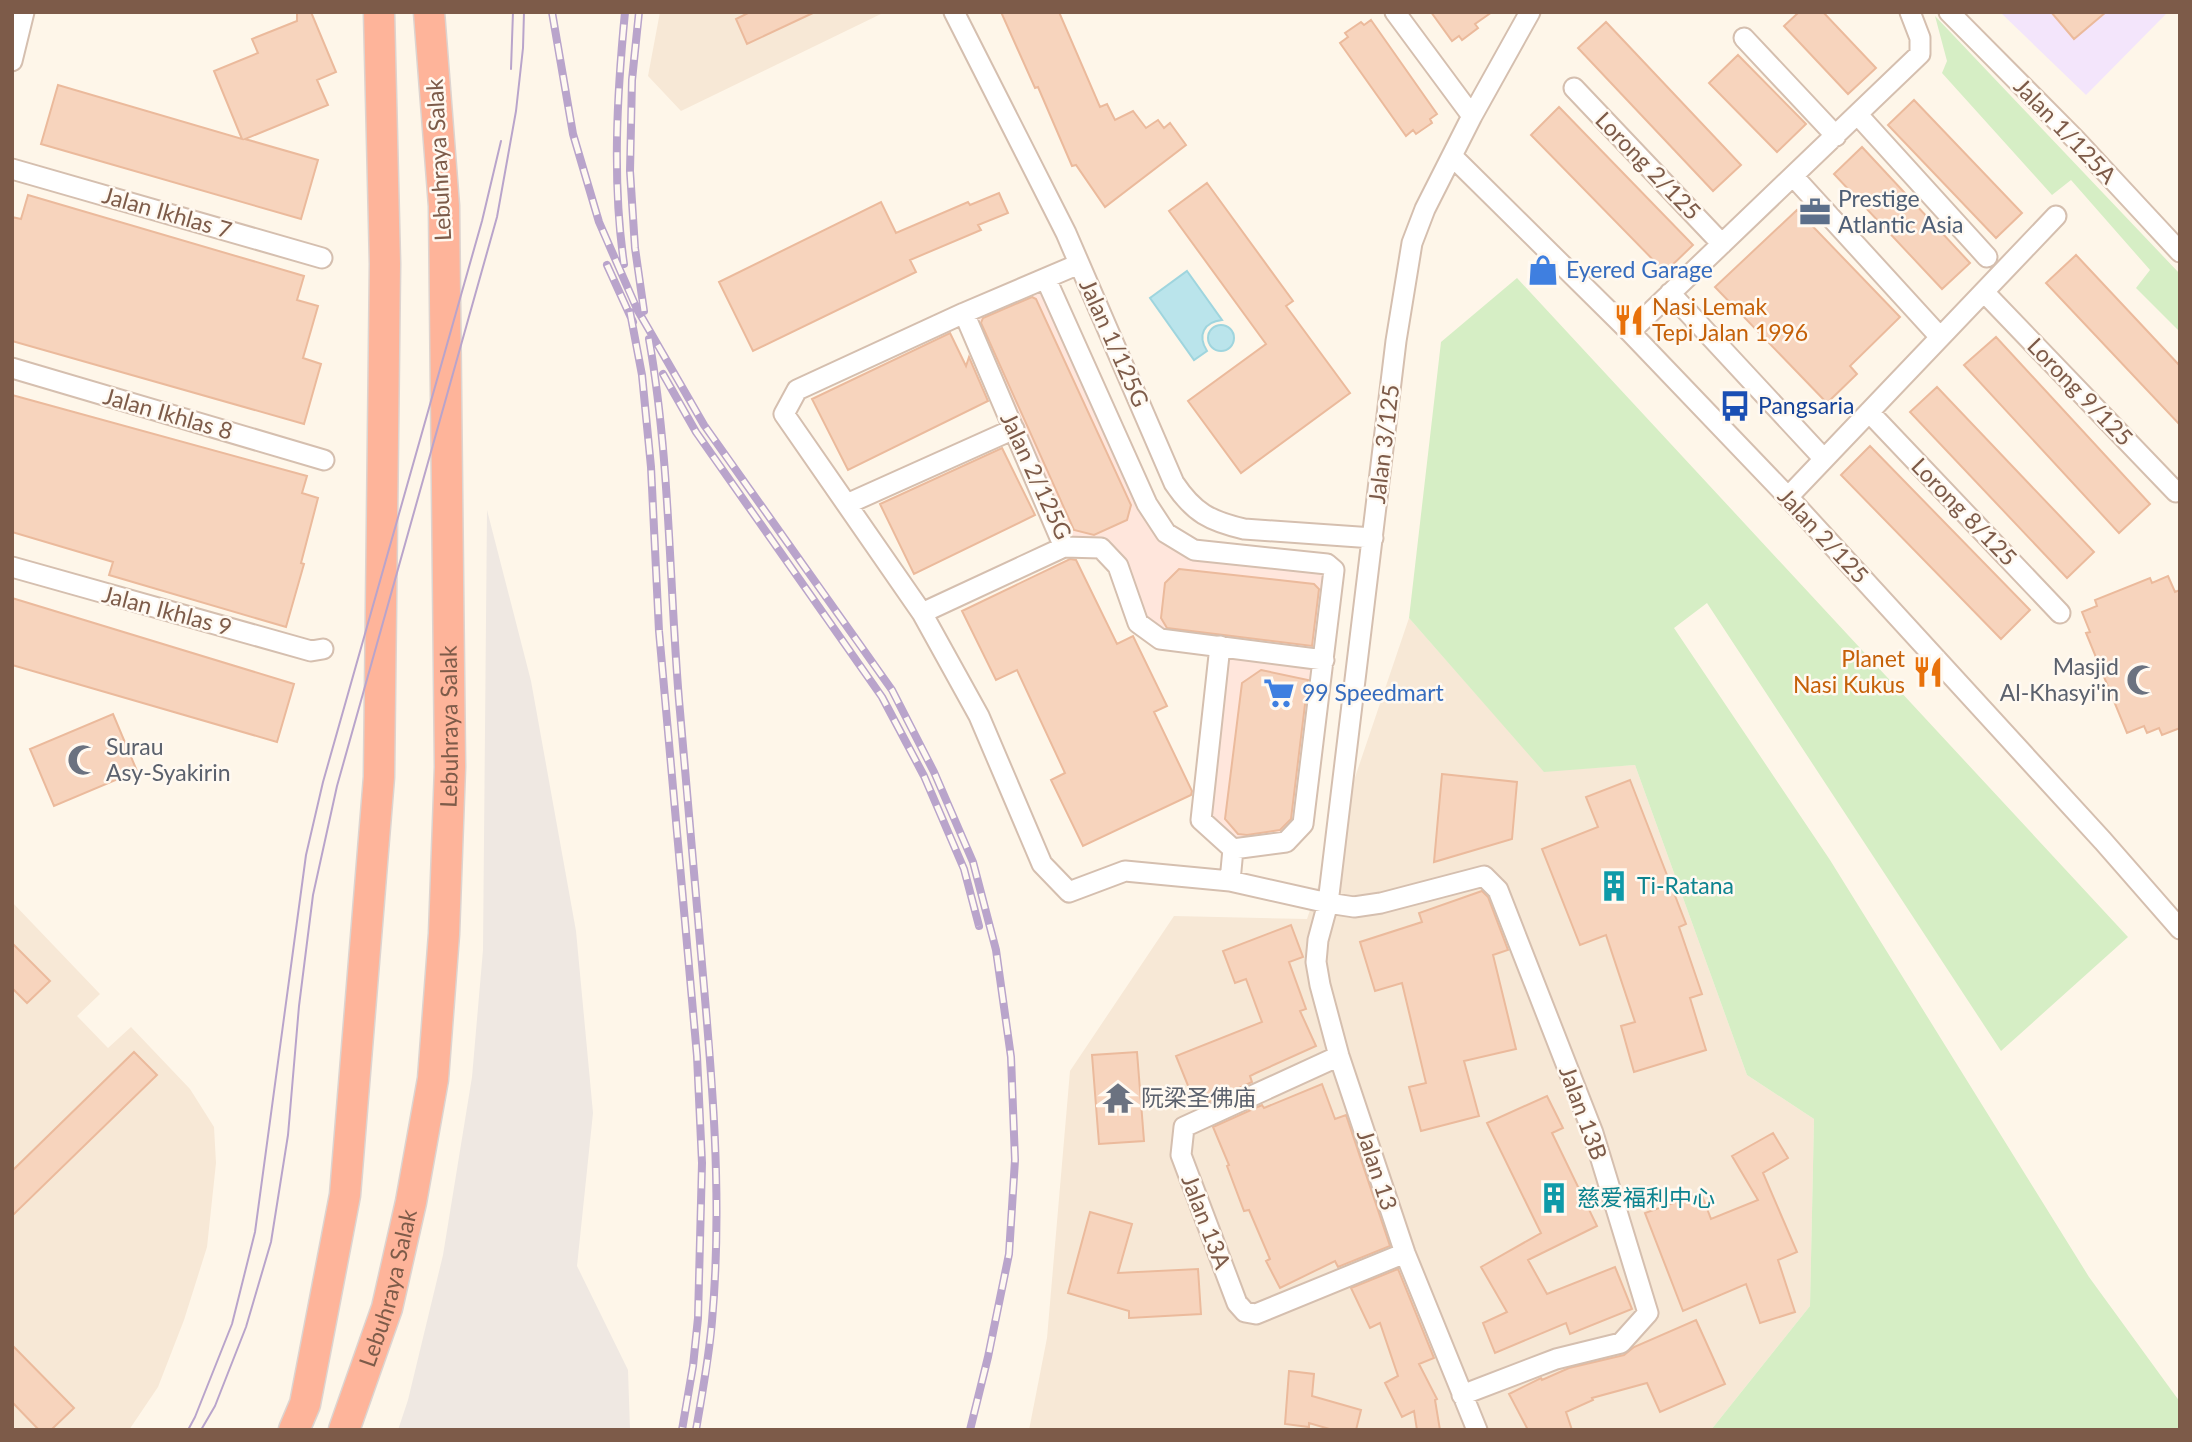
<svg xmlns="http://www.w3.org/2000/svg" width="2192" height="1442" font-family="Lato,'Noto Sans SC',sans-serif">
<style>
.residential{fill:#f7e8d6}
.commercial{fill:#ffe6dc}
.industrial{fill:#efe8e2}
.education{fill:#f3e5fb}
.green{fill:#d6eec5}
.water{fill:#bae4eb;stroke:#9fd5de;stroke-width:2}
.building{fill:#f7d4bd;stroke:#ebba9c;stroke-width:2}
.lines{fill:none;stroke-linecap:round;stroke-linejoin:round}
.minor-casing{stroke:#d5bfaf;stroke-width:23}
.highway-casing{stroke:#ddd4d0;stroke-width:33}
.minor{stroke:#fff;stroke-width:19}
.highway{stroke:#feb49a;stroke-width:30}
.tram{stroke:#b9a4cb;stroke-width:2}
.rail-casing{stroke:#b9a4cb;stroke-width:8}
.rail{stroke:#fff9f1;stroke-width:5;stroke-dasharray:16;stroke-linecap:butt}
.labels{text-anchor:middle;stroke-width:5;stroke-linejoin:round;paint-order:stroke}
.street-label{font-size:23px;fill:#7d5b49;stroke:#fff9f1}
.service-label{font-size:23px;fill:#4e5e75;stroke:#fff9f1;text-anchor:start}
.shop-label{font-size:23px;fill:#366cbe;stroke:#fff9f1;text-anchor:start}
.food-label{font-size:23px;fill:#c56008;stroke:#fff9f1;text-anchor:start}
.transit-label{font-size:23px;fill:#164399;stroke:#fff9f1;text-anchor:start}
.worship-label{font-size:23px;fill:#5b616d;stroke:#fff9f1;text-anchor:start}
.culture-label{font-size:23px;fill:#0d838f;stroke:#fff9f1;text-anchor:start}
</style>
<rect width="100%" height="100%" fill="#fef6e9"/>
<path class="residential" d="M660,12H885L681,111L648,76Z
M1409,618L1544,771L1635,765L1747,1075L1814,1119L1810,1306L1711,1430H1029L1047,1338L1070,1071L1174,916L1307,919Z
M12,902L100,994L77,1016L108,1048L131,1027L190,1089L214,1127L216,1163L207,1247L184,1320L158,1387L129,1430H12Z"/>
<path class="commercial" d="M1042,288L1161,537L1328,571L1299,823L1285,838L1240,844L1208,816L1229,644L1163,635L1143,618L1124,561L1070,540L974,317Z"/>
<path class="industrial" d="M487,510L531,681L576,931L593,1113L577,1266L628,1370L630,1430H398L408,1400L443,1255L472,1077L483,950Z"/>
<path class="education" d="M2000,12H2168L2086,95Z"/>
<path class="green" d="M1935,16L2180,274V332L2136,288L2150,270L2071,180L2052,195L1942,73L1947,61Z
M1517,278L2128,937L2001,1051L1707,603L1674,628L1830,860L2089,1277L2180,1402V1430H1711L1810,1306L1814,1119L1747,1075L1635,765L1544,772L1409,618L1441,342Z"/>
<path class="water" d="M1187,271L1222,320C1204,322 1197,335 1207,351L1194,360L1150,298Z
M1208 338a13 13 0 1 1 26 0a13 13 0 1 1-26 0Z"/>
<path class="building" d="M297,12H311L336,72L317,80L328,105L245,139L318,160L301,219L41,144L58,85L242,139L214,71L258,53L252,39L297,21Z
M750,12H815L747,44L736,19Z
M1001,12H1059L1100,107L1107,104L1115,120L1133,111L1146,128L1158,120L1164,128L1170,123L1186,145L1105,207L1076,165L1072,166L1038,87L1035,88Z
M1431,12H1492L1475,24L1478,28L1462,40L1459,36L1452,41Z
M1799,12H1823L1876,68L1848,94L1784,26Z
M2051,12H2106L2074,39Z
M1371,20L1437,114L1430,119L1432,123L1416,134L1413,130L1406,136L1340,43L1348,37L1345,33L1361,22L1364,25Z
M1606,22L1741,165L1713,191L1578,48Z
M1738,55L1806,124L1777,152L1709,83Z
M1914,100L2022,213L1996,238L1888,125Z
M1559,107L1693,245L1665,272L1531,135Z
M1862,147L1970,263L1942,289L1834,174Z
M1207,183L1293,301L1286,306L1350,393L1241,473L1188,401L1266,344L1169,211Z
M999,193L1008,213L978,225L981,230L910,260L916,272L753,351L719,282L881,202L896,233L968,202L970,205Z
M28,195L304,276L297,300L318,306L303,358L321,364L304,424L12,341V217L21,219Z
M1797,210L1900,317L1850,366L1857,374L1827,403L1715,287Z
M2076,255L2180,366V425L2046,283Z
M1032,297L1036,299L1131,505L1127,520L1094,535L1074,530L981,323L983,318Z
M950,333L966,366L969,357L988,401L848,470L812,399Z
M1996,337L2150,504L2119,533L1964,365Z
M1937,387L2094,552L2067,578L1910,412Z
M12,395L307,476L302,493L318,498L301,563L304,564L286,627L109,575L113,562L12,532Z
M1870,446L2030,610L2001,639L1841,475Z
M1002,448L1035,515L914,574L880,504Z
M1070,559L1076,560L1117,644L1133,636L1167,706L1154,712L1192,791L1191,795L1083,846L1051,780L1065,773L1017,670L996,680L962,611Z
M1179,569L1314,584L1319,589L1312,646L1167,628L1161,618L1165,583Z
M2168,576L2175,592L2180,590V728L2162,735L2159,728L2147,733L2144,726L2127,733L2086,633L2090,632L2082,612L2097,606L2095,600L2150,578L2152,583Z
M12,598L294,684L277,742L12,665Z
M1261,670L1308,680L1291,819L1280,830L1247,835L1238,834L1225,819L1242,683Z
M113,714L137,771L54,806L30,749Z
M1442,774L1517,782L1512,839L1434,862Z
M1630,780L1686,924L1679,927L1702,994L1690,998L1706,1050L1634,1072L1621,1026L1635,1022L1606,935L1580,945L1542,849L1598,827L1586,797Z
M1482,891L1488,897L1508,950L1493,955L1516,1049L1464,1061L1479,1116L1421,1131L1409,1087L1426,1083L1402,983L1375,991L1360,942L1422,922L1419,913Z
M1291,925L1303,957L1289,962L1306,1009L1300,1011L1316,1046L1256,1073L1250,1076L1252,1082L1203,1105L1199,1096L1193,1098L1176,1056L1262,1022L1246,979L1235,983L1223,951Z
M12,943L50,981L27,1003L12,988Z
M134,1052L157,1075L12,1216V1171Z
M1137,1052L1144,1141L1099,1144L1092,1055Z
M1322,1084L1335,1119L1346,1115L1390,1246L1338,1267L1335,1261L1280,1288L1266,1261L1270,1259L1249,1210L1244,1211L1227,1166L1229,1165L1213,1127L1262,1105L1264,1108Z
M1547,1096L1563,1128L1552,1133L1597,1226L1528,1260L1547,1294L1615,1267L1632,1309L1570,1334L1566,1323L1495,1353L1483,1323L1507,1312L1481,1267L1541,1233L1487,1123Z
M1773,1133L1788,1158L1763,1173L1797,1252L1778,1260L1795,1312L1760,1323L1746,1284L1683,1311L1645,1213L1701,1193L1711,1219L1758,1200L1732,1156Z
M1090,1212L1132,1224L1118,1273L1198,1269L1201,1314L1129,1318V1311L1068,1293Z
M1398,1269L1434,1358L1419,1364L1437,1399L1435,1400L1440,1430H1417L1414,1411L1402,1417L1385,1383L1398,1376L1380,1323L1370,1328L1351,1288Z
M1696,1320L1725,1384L1660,1412L1647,1383L1592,1398L1593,1400L1566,1412L1572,1430H1528L1509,1394L1541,1378L1542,1380L1569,1368L1624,1355L1634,1347Z
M12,1345L74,1408L51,1430H39L12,1402Z
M1289,1371L1314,1374L1312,1396L1361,1410L1356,1430H1333L1309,1423V1427L1285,1424Z"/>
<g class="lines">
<defs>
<path id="minor" d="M954,12L1066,233L1174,483C1194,513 1210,521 1244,529L1373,538
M1395,12L1472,116
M1949,12L2075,139L2180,252
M1744,38L1836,136
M12,61L24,12
M1574,88L1722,244
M1858,115L1987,257
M1452,156L1630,332L1788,497L2103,841L2180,929
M12,169L322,258
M1793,176L1940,337
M1079,264L964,313L797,390L784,414L922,613L979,716L1042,864L1069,892L1125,871L1230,881L1328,903L1354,907L1381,903L1484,876L1498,890L1593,1133L1648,1313L1621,1343L1556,1359L1462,1395
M1046,279L1147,504L1166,533L1194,550L1327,564L1334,570L1303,824L1286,842L1233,849
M1984,292L2176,492
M1670,293L1824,459
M964,313L1064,547L1101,548L1118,566L1138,623L1160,639L1324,660
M1630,332L1920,54V38L1910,12
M12,368L324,460
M1869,412L2060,613
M1788,497L2056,216
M847,504L1014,429
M12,567L311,651L323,649
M922,613L1064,547
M1220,646L1201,820L1233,849L1230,881
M1339,1056L1184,1127L1181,1155L1237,1303L1245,1312L1256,1314L1405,1253
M1477,1430L1405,1253L1339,1056L1320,985L1316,962L1318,940L1328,903L1396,341L1412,243L1425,209L1472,116L1530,12"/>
<g id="highway">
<path d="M294,1430L305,1404L345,1195L379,777L385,264L379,12"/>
<path id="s1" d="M344,1430L387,1308L411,1202L433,1079L444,934L450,767L444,206L429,12"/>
</g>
</defs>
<use href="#minor" class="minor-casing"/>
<use href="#highway" class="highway-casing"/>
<use href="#minor" class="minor"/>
<use href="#highway" class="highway"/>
<path class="tram" d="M511,69L513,12
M188,1430L195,1417L232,1324L255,1232L306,855L323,782L482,221L501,141
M201,1430L215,1406L246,1327L271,1242L288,1135L299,1006L313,895L337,786L497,217L516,111L523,48L524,12"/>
<defs>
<path id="rail" d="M552,12L573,134L599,222L637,309L704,425L892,690L934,772L973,862L996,950L1011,1057L1015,1160L1009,1254L988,1357L970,1430
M639,12L632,80L630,171L635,248L644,311
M624,264C612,181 617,95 625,12
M607,265L633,322
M630,312L642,375L651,467L659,631L697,1056L702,1163L698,1318L693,1366L682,1430
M649,339C670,458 669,580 679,700C686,785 694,869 701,953C712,1075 723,1198 712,1321C709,1358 702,1394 696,1430
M663,374L696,432L882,697L924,776L964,869L979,926"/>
</defs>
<use href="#rail" class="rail-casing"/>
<use href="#rail" class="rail"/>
</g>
<defs>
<symbol id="office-bare" viewBox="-9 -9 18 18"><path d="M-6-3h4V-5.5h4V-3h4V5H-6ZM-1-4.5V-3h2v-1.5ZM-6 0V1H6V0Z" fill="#5c6f8a" stroke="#fff9f1" stroke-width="2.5" paint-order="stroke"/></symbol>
<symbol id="shop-bare" viewBox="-9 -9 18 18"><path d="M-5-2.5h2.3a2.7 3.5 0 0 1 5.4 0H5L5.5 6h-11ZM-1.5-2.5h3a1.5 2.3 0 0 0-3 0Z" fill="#3f7fe0" stroke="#fff9f1" stroke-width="2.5" paint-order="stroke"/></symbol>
<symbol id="restaurant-bare" viewBox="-9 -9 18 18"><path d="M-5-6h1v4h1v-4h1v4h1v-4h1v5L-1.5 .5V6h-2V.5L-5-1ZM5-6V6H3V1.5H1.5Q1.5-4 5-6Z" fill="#e8710a" stroke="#fff9f1" stroke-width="2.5" paint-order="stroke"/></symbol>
<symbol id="bus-bare" viewBox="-9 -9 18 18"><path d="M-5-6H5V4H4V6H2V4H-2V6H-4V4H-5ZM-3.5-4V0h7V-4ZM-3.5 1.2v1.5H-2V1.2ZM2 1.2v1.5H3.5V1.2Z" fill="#1a4fb4" stroke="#fff9f1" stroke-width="2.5" paint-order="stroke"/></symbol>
<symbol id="mosque-bare" viewBox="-9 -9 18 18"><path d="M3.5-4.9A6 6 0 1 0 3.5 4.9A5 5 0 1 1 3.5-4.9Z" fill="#6b7280" stroke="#fff9f1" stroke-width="2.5" paint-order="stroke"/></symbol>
<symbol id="supermarket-bare" viewBox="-9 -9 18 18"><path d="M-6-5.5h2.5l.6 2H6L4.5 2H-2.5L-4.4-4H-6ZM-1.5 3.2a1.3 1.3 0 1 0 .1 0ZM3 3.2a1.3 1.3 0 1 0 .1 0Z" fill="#3f7fe0" stroke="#fff9f1" stroke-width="2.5" paint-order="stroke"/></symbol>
<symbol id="building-bare" viewBox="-9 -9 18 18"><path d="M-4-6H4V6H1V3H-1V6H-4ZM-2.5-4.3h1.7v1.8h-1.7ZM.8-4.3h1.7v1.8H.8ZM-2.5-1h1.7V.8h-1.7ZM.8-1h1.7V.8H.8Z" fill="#0f9aa8" stroke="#fff9f1" stroke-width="2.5" paint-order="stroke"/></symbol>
<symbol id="temple-bare" viewBox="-9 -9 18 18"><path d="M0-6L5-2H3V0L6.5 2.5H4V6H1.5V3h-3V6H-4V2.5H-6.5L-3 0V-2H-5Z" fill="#6b7280" stroke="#fff9f1" stroke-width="2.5" paint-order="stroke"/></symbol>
</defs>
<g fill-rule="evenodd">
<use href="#office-bare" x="1793" y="190" width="44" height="44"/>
<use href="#shop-bare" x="1521" y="248" width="44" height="44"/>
<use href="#restaurant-bare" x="1607" y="298" width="44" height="44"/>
<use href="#bus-bare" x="1713" y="384" width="44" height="44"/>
<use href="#restaurant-bare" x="1906" y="650" width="44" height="44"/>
<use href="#mosque-bare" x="2120" y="658" width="44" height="44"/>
<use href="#supermarket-bare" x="1257" y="671" width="44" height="44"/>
<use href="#mosque-bare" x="61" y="738" width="44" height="44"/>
<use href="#building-bare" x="1592" y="864" width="44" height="44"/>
<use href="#temple-bare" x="1096" y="1076" width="44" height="44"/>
<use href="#building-bare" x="1532" y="1176" width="44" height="44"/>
</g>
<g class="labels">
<g class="street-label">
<text transform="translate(2065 131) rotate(46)" y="8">Jalan 1/125A</text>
<text transform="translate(439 160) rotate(-93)" y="8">Lebuhraya Salak</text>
<text transform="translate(1648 166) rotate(46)" y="8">Lorong 2/125</text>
<text transform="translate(167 213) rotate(16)" y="8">Jalan Ikhlas 7</text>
<text transform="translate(1114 343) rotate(66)" y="8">Jalan 1/125G</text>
<text transform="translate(2080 392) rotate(46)" y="8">Lorong 9/125</text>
<text transform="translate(168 414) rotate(16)" y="8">Jalan Ikhlas 8</text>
<text transform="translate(1384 444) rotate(-83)" y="8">Jalan 3/125</text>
<text transform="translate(1036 476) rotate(65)" y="8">Jalan 2/125G</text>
<text transform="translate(1964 512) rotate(46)" y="8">Lorong 8/125</text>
<text transform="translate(1823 536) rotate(47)" y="8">Jalan 2/125</text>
<text transform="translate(167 611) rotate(15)" y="8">Jalan Ikhlas 9</text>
<text dy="8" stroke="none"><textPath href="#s1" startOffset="716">Lebuhraya Salak</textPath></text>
<text transform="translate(1583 1113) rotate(70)" y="8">Jalan 13B</text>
<text transform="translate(1377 1170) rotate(72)" y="8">Jalan 13</text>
<text transform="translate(1206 1222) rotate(69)" y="8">Jalan 13A</text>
<text dy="8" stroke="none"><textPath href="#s1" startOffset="149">Lebuhraya Salak</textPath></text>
</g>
<g class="service-label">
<text x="1838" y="207">Prestige<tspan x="1838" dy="26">Atlantic Asia</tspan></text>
</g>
<g class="shop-label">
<text x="1566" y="278">Eyered Garage</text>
<text x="1302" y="701">99 Speedmart</text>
</g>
<g class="food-label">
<text x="1652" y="315">Nasi Lemak<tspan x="1652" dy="26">Tepi Jalan 1996</tspan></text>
<text x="1905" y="667" text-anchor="end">Planet<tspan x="1905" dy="26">Nasi Kukus</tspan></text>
</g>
<g class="transit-label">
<text x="1758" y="414">Pangsaria</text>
</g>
<g class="worship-label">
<text x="2119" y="675" text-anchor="end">Masjid<tspan x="2119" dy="26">Al-Khasyi'in</tspan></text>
<text x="106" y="755">Surau<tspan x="106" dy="26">Asy-Syakirin</tspan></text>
<text x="1141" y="1106">阮梁圣佛庙</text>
</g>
<g class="culture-label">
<text x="1637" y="894">Ti-Ratana</text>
<text x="1577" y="1206">慈爱福利中心</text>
</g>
</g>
<rect width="2192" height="1442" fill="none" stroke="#7d5b49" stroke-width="28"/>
</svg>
